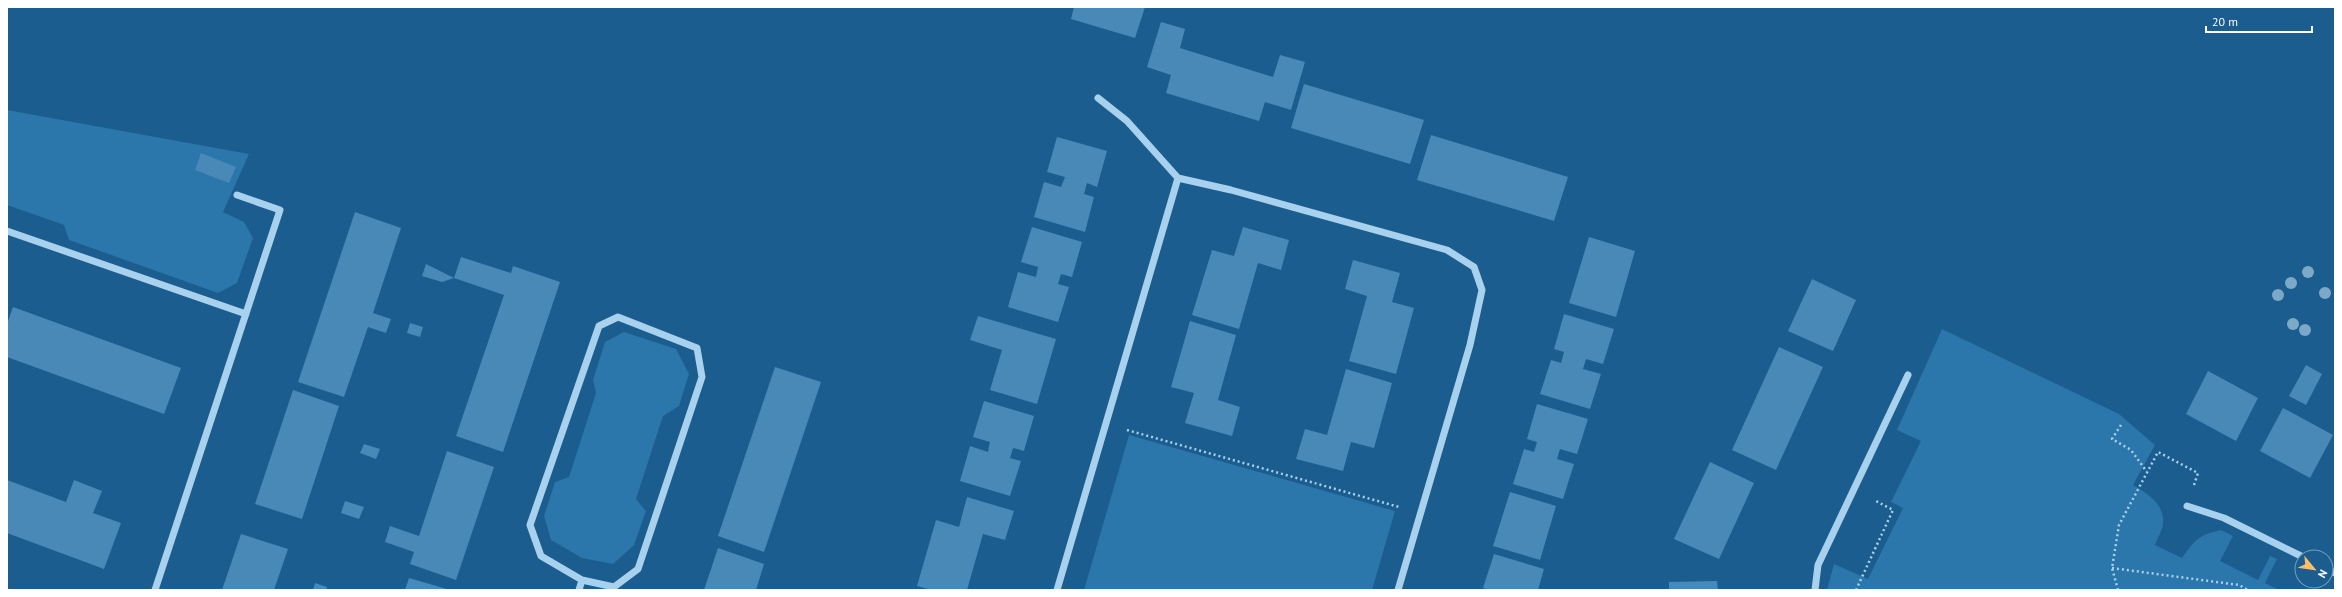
<svg xmlns="http://www.w3.org/2000/svg" width="2342" height="597" font-family="'PT Sans',sans-serif">
<style>
.green{fill:#2b76aa}
.building{fill:#4889b8}
.lines{fill:none;stroke-linecap:round;stroke-linejoin:round}
.path{stroke:#a8d1ee;stroke-width:2.5;stroke-dasharray:2 3;stroke-linecap:butt}
.minor{stroke:#a8d1ee;stroke-width:7}
.tree{fill:#7da9c9}
</style>
<rect width="100%" height="100%" fill="#1b5d8e"/>
<path class="green" d="M7,110L249,154L223,212L244,222L253,238L237,283L218,293L69,240L64,225L7,205Z
M1942,329L2119,414L2155,445L2133,485C2148,494 2165,504 2163,524C2162,531 2157,539 2155,545L2182,558C2195,540 2198,535 2221,530L2233,536L2220,561L2258,580L2270,556L2277,559L2265,583L2279,590H1827L1834,564L1868,579L1903,508L1891,502L1921,441L1897,430Z
M624,332L676,349L689,374L679,406L663,416L636,499L646,511L634,545L613,564L582,558L551,540L544,516L555,482L569,477L596,393L593,380L605,342Z
M1129,435L1395,511L1372,590H1084Z"/>
<path class="building" d="M1074,7H1145L1135,38L1071,19Z
M1161,22L1185,29L1180,48L1273,77L1280,55L1305,62L1291,110L1265,102L1259,121L1166,93L1171,75L1147,67Z
M1304,84L1424,120L1410,164L1291,128Z
M1431,135L1568,177L1554,221L1417,180Z
M1057,137L1107,151L1097,187L1087,183L1084,194L1094,197L1085,232L1034,217L1044,182L1061,187L1065,177L1047,172Z
M201,153L236,167L229,183L195,170Z
M355,212L401,228L373,313L391,319L386,333L368,327L344,397L298,382Z
M1032,227L1082,242L1072,277L1061,274L1058,284L1069,287L1058,322L1008,307L1018,272L1036,277L1038,267L1021,262Z
M1243,227L1289,240L1281,270L1258,263L1239,329L1192,315L1212,250L1234,256Z
M1589,237L1635,251L1616,317L1569,303Z
M461,257L511,273L513,266L560,282L503,452L456,436L504,295L454,278L442,282L422,276L426,264L454,278Z
M1353,260L1400,273L1392,302L1414,308L1396,374L1349,361L1367,296L1345,289Z
M1812,279L1856,300L1833,351L1788,331Z
M13,307L181,368L164,414L7,357V324Z
M1564,314L1614,329L1603,364L1586,359L1583,369L1601,374L1590,409L1540,394L1551,360L1561,363L1564,352L1554,349Z
M978,316L1056,339L1037,404L990,390L1002,350L970,340Z
M1190,321L1236,335L1218,400L1240,407L1232,436L1185,423L1194,393L1171,387Z
M410,323L423,327L420,337L407,333Z
M1779,347L1823,367L1776,470L1732,450Z
M2306,365L2322,374L2306,405L2289,396Z
M775,367L821,382L764,552L718,536Z
M1346,369L1392,383L1374,448L1351,442L1343,471L1296,459L1305,429L1327,435Z
M2208,371L2258,398L2236,441L2186,414Z
M293,390L339,406L302,519L255,504Z
M984,401L1034,416L1024,451L1013,448L1010,458L1021,461L1010,496L960,481L970,446L988,452L989,446L990,442L973,437Z
M1537,404L1588,419L1577,454L1560,449L1557,459L1574,464L1563,499L1513,484L1524,449L1534,452L1537,442L1527,439Z
M2283,408L2333,435L2310,478L2260,451Z
M364,444L380,449L376,459L360,453Z
M447,451L494,467L456,580L410,564L414,552L385,542L390,526L419,536Z
M1710,462L1754,483L1719,559L1674,539Z
M7,480L66,502L74,480L102,491L93,513L121,523L104,569L7,533Z
M1510,492L1556,506L1540,560L1493,546Z
M967,497L1014,511L1005,540L983,534L967,590H932L917,586L936,520L959,527Z
M345,501L364,507L359,519L341,513Z
M241,534L288,549L274,590H222Z
M718,548L764,564L756,590H704Z
M1494,554L1544,569L1538,590H1490L1483,588Z
M409,578L450,590H405Z
M1717,581L1718,590H1669V582Z
M315,583L327,587L326,590H313Z"/>
<g class="lines">
<path class="path" d="M2121,425L2112,439L2131,450L2147,472
M1127,430L1399,507
M2112,568L2239,585L2248,590
M1856,590L1893,510L1874,500
M2118,590L2112,568L2119,525L2158,452L2198,473L2194,485"/>
<path class="minor" d="M1098,98L1127,121L1178,178L1231,190L1447,250L1474,267L1482,290L1470,345L1398,590
M7,231L246,314
M618,317L697,348L702,377L638,569L614,587L582,580L541,556L530,525L599,326Z
M2187,506L2224,518L2303,557
M2326,569L2335,573
M155,590L280,210L237,195
M579,590L582,580
M1057,590L1178,178
M1815,590L1818,565L1908,375"/>
</g>
<g class="tree">
<circle cx="2308" cy="272" r="6"/>
<circle cx="2291" cy="283" r="6"/>
<circle cx="2325" cy="293" r="6"/>
<circle cx="2278" cy="295" r="6"/>
<circle cx="2293" cy="324" r="6"/>
<circle cx="2305" cy="330" r="6"/>
</g>
<rect width="2342" height="597" fill="none" stroke="#ffffff" stroke-width="16"/>
<g transform="translate(2314 569) rotate(119)"><circle r="19" fill="#1b5d8e" stroke="#769ebb"/>
<path d="M0-3L7 15L0 10L-7 15Z" fill="#ffbd65"/>
<text y="-6" font-size="11" font-weight="bold" text-anchor="middle" fill="#ffffff">N</text>
</g>
<path d="M2206 26v6h106v-6" fill="none" stroke="#ffffff" stroke-width="2"/>
<text x="2212" y="26" font-size="12" fill="#ffffff" stroke="#1b5d8e" stroke-width="3" paint-order="stroke">20 m</text>
</svg>
